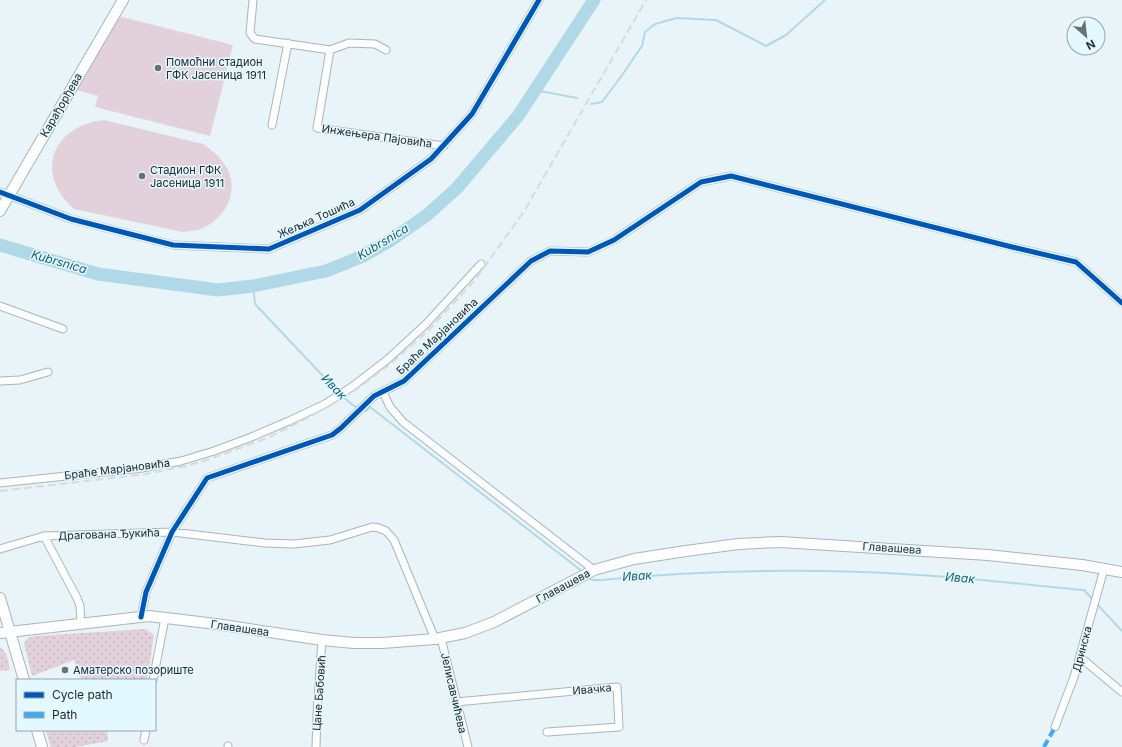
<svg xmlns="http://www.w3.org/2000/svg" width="1122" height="747" font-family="Inter,sans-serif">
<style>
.grass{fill:#e2d1da}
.park{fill:url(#park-dots)}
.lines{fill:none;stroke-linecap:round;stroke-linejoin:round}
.stream{stroke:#b0d9e8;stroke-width:2}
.river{stroke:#b0d9e8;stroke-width:13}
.street-casing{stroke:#abb4b8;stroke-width:9}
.secondary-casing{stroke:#abb4b8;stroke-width:12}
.street{stroke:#fcfdfe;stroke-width:7}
.secondary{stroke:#fcfdfe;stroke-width:10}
.rail{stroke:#d7dadb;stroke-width:2;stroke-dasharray:8 4;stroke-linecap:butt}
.quiet{stroke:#3fa9f5;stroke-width:4;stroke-dasharray:8 4;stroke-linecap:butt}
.cycleway-casing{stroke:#e3f8ff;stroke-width:8}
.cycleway{stroke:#0057b8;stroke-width:5}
.poi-dot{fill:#687175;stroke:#e3f8ff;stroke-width:1.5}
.labels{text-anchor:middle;stroke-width:3;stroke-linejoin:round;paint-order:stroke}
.poi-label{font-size:11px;fill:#222b2e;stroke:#e3f8ff;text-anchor:start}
.street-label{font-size:11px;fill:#222b2e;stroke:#e3f8ff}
.water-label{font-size:12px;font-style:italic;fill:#185f73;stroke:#e3f8ff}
</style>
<defs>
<pattern id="park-dots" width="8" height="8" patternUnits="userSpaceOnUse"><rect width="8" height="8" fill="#e2d1da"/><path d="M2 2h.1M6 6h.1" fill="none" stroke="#c2b4bb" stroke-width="1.8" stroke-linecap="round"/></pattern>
</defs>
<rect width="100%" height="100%" fill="#e9f4f9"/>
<path class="grass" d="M118,16L233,45L210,136L95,107L98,96L76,90Z
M104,120L203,144C215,152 229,165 231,180C235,202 219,223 198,230C194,231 188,231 183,232L74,209C34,173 52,126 104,120Z"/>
<path class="park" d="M146,629L154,635L147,680H81L74,660L32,676L24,643L28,638L35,636Z
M0,647C8,653 8,661 10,670L0,671Z
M49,730H107L108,741L76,747H51L46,731Z"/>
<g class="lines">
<path class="stream" d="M535,90L577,98
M591,104L602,102L620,78L642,46L645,32L655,24L677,18L716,20L766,46L786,35L825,0
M253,286L255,304L339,393
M342,396L354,406L359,408
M363,410L366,411L370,407L583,572
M587,577L592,580H601C706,570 812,568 918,575C973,578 1029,585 1084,590L1094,601
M1097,604L1122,631"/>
<path class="river" d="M0,245L98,274L218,290L253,286L326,271L363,256L391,240L427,215L457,188L518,116L594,0"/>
<defs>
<path id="street" d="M253,0L250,33L255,39L330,50L349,43L375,44L386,50
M330,50L317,128L444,146
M272,125L288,43
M0,192L71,219L173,245L269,249L360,210L431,159L472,114L539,0
M0,306L63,329
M0,381L20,380L48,372
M383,392L390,407L403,422L594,570
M0,483L142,468L181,461L214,451L249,438L289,421L325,404L353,386L388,359L426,324L481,264
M44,536L77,598L80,606L81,625
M0,549L44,536L172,532L265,543L294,544L330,540L372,527L379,528L386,531L394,540L435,639
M141,617L146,592L172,532L207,478L332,435L341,428L374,396L404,381L531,261L550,251L588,252L614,240L701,182L731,176L1012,247L1076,262L1122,303
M441,638L468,747
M1080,657L1122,692
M153,680L165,618
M456,702L617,687L619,727L547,732
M1055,727L1074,677L1104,569
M144,740L146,730
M228,747V746
M316,747L317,714L322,640"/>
<path id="secondary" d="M0,211L123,0
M0,598L24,680
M0,633L149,616L216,624L322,640L354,643H382L435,639L465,633L494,622L594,570L634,559L686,551L738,544L780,542L988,555L1082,565L1122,572
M37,730L42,747"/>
</defs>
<use href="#street" class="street-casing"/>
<use href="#secondary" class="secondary-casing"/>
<use href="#street" class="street"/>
<use href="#secondary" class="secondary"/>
<path class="rail" d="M0,491L146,474L186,466L210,459L267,438L300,422L329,406L354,391L389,365L427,332L475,280L523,213L646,0"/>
<path class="quiet" d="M1044,747L1055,727"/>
<defs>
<path id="cycleway" d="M0,192L71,219L173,245L269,249L360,210L431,159L472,114L539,0
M141,617L146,592L172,532L207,478L332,435L341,428L374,396L404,381L531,261L550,251L588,252L614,240L701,182L731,176L1012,247L1076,262L1122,303"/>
</defs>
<use href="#cycleway" class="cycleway-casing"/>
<use href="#cycleway" class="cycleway"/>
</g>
<g class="poi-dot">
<circle cx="158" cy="68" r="4"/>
<circle cx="142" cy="176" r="4"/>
<circle cx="65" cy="670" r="4"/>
</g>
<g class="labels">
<g class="poi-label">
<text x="166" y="66">Помоћни стадион<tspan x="166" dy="13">ГФК Јасеница 1911</tspan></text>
<text x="150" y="174">Стадион ГФК<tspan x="150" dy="13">Јасеница 1911</tspan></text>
<text x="73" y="674">Аматерско позориште</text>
</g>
<g class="street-label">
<text transform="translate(61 105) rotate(-60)" y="4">Карађорђева</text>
<text transform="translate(377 136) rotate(8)" y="4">Инжењера Пајовића</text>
<text transform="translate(316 218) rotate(-24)" y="4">Жељка Тошића</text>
<text transform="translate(437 336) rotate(-43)" y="4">Браће Марјановића</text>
<text transform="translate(117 469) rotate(-7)" y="4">Браће Марјановића</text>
<text transform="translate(109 534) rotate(-2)" y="4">Драгована Ђукића</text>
<text transform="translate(892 548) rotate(4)" y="4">Главашева</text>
<text transform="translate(563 586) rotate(-28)" y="4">Главашева</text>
<text transform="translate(240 628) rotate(8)" y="4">Главашева</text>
<text transform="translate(1082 649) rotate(-75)" y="4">Дринска</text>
<text transform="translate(592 689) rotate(-5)" y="4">Ивачка</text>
<text transform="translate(319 693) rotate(-86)" y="4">Цане Бабовић</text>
<text transform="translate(454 693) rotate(77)" y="4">Јелисавчићева</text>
</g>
<g class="water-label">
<text transform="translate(383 242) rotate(-31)" y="4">Kubrsnica</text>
<text transform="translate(59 262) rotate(16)" y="4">Kubrsnica</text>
<text transform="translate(334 387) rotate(46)" y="4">Ивак</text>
<text transform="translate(637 576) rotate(-4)" y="4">Ивак</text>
<text transform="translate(960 578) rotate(5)" y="4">Ивак</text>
</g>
</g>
<rect x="16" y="679" width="140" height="52" fill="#e3f8ff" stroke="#96a6ab"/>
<rect x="24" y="692" width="20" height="6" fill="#0057b8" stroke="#96a6ab"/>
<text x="52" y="699" font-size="12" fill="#222b2e">Cycle path</text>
<rect x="24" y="712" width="20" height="6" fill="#3fa9f5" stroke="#96a6ab"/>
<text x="52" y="719" font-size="12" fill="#222b2e">Path</text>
<g transform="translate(1086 36) rotate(152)"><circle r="19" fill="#e3f8ff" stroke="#96a6ab"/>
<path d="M0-3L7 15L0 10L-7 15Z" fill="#687175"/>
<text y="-6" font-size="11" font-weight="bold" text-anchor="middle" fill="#222b2e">N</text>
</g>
</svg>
